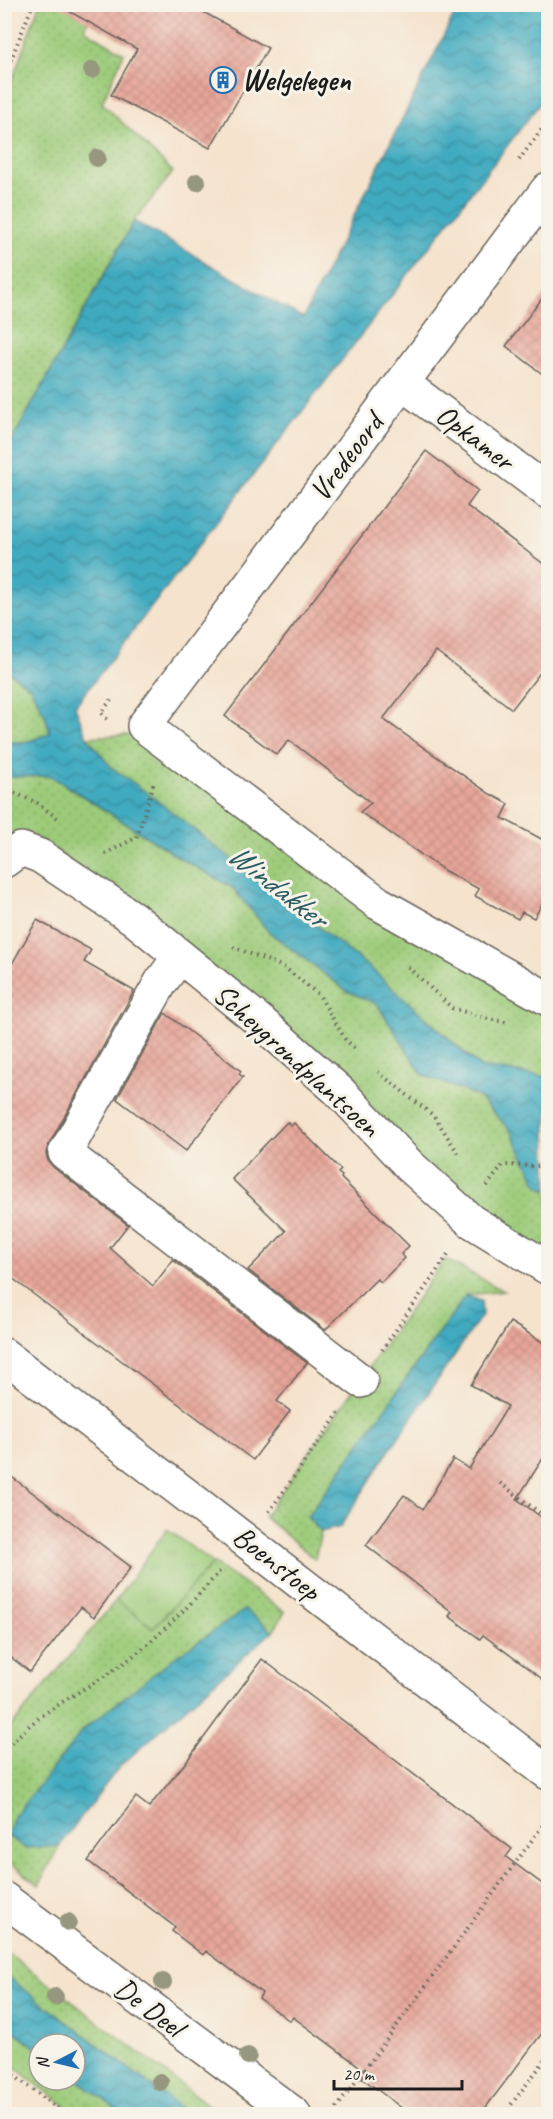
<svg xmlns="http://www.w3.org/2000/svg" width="553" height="2119" font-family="Caveat,sans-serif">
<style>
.grass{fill:url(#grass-dots);stroke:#5c744a;stroke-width:1.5}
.park{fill:url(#park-tufts);stroke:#5c744a;stroke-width:1.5}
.water{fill:url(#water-waves);stroke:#2e636e;stroke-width:1.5}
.building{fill:url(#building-cross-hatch)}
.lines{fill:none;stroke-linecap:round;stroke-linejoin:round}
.minor-casing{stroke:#68625a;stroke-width:36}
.path{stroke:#68625a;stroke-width:4;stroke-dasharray:1.5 4.5;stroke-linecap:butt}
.minor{stroke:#fff;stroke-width:33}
.tree{fill:#96977e}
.labels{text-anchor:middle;stroke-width:6;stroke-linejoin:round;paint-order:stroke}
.poi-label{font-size:30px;font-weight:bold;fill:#1c1c1c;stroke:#f7f3e8;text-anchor:start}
.street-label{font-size:30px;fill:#1c1c1c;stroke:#f7f3e8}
.water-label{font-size:32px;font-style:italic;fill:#2c5c66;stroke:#f7f3e8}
</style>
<defs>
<pattern id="grass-dots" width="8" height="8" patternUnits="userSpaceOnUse" patternTransform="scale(1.5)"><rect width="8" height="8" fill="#9ccb79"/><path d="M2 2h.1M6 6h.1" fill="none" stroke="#86ae68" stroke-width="1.8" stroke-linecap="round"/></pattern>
<pattern id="park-tufts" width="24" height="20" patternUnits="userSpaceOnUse" patternTransform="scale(1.5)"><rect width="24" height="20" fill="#9ccb79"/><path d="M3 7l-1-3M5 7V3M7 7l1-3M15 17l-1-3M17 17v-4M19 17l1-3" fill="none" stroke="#86ae68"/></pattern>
<pattern id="water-waves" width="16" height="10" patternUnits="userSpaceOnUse" patternTransform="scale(1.5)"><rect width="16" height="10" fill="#40aac0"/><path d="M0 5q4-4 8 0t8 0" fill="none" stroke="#358a9b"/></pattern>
<pattern id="building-cross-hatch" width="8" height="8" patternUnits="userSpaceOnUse" patternTransform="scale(1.5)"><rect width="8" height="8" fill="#e7a69a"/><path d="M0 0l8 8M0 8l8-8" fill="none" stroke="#c68e84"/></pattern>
</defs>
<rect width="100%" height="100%" fill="#f7f3e8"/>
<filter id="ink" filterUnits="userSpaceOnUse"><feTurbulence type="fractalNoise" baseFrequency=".0167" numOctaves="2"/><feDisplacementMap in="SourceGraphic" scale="12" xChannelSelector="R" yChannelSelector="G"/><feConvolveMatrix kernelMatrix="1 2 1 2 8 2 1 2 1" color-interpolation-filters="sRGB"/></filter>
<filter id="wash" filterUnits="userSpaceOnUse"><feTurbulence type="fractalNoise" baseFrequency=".008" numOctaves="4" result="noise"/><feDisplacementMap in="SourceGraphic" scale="24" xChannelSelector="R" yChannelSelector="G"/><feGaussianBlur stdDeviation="1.35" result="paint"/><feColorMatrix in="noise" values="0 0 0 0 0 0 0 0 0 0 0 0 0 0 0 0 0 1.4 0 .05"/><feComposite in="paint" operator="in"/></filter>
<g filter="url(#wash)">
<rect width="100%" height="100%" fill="#f5e3cd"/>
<path class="grass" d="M39,5H95L84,29L124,53L102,103L173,172L134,221L5,453V100Z
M4,669L30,687L45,715L50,733L27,742H5Z
M142,734L548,1010V1077L481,1067L369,967L150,795L111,767L87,737Z
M51,776L185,861L232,887L269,932L347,991L377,1004L423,1075L478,1097L511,1131L538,1185L548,1190V1254L473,1211L147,915L33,835L5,842L4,777Z
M445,1259L504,1291L466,1295L308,1517L321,1532L315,1559L264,1517Z
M213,1563L285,1612L273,1631L245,1610L25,1848L59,1846L39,1885L5,1859L4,1735L116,1600L153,1628Z
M4,1950L220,2114H189L5,1975Z
M4,2024L39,2050V2080H75V2078L123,2114H76L5,2060Z"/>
<path class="park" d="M167,1529L213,1563L153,1628L116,1600Z"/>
<path class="water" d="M459,5H548V93L75,706L87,737L111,767L150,795L369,967L480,1067L548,1077V1121L546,1126L548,1190L538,1185L511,1131L479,1097L423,1075L377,1004L347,991L269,932L232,887L185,861L51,776L5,777V742H27L50,733L45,715L30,687L5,669V453L134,221L303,318Z
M466,1295L481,1301L482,1315L385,1457L340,1527L321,1532L307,1517Z
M245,1610L273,1631L120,1766L59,1846L25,1848L7,1836L15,1815L84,1729L175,1657Z
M4,1975H5L189,2114H123L75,2078V2044H39V2050L5,2024Z"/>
<g id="blocks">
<path class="building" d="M56,4H189L268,48L210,148L111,95L137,49Z
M549,289V379L506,346Z
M426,451L478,491L467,506L549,568V661L512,709L436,651L383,719L490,794L509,804L502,818L549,843V891L534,918L522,912L518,919L475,896L479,889L445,871L360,812L371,803L289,740L277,755L225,716Z
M37,920L91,950L84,962L134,991L49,1144L46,1153L48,1161L54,1168L128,1225L110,1248L153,1286L173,1260L307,1363L277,1401L290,1411L253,1460L4,1272V978Z
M165,1013L241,1071L239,1074L243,1077L186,1151L117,1099Z
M287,1122L291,1126L294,1123L341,1170L338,1173L342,1176L341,1178L409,1246L401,1254L405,1258L381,1282L377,1279L325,1330L248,1270L286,1231L232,1179Z
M510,1322L549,1346V1449L517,1499L549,1523V1684L483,1635L480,1639L449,1616L452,1612L366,1545L404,1495L423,1509L453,1459L469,1469L508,1406L471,1385Z
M4,1471L131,1567L94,1617L81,1607L30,1672L4,1652Z
M262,1659L512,1849L506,1857L549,1889V2024L480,2115H411L362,2078L367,2072L293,2017L290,2021L259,1998L262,1993L206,1951L203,1955L172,1931L175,1927L88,1861L136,1797L149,1807L186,1762Z"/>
</g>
</g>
<g filter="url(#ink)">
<use href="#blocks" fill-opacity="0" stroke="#68625a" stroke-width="1.5"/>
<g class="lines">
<defs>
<path id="minor" d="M548,189L144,726L378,903L548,999
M402,383L548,492
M4,861L21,849L40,856L133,918L262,1023L340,1092L410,1166L471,1221L548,1268
M180,956L161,982L65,1153L361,1381
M4,1355L548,1773
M4,1899L294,2114"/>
</defs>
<use href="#minor" class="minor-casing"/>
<path class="path" d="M4,77L33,4
M519,160L548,121
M107,719L101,713L111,700
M4,790L6,789L37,803L60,820
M105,854L137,837L154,782
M233,947L284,967L319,995L345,1039L356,1050
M408,967L452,1008L488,1019L506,1022
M378,1072L434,1116L460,1156
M487,1186L503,1165L548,1166
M382,1350L450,1252
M500,1483L548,1519
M269,1512L339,1413
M4,1753C35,1710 84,1693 125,1662C160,1636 191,1604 220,1571
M4,2068L65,2114
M333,2113L548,1818
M504,2114L548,2056"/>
<use href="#minor" class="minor"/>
</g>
<g class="tree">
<circle cx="92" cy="70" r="9"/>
<circle cx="97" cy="158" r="9"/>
<circle cx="197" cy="182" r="9"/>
<circle cx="68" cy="1922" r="9"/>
<circle cx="163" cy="1982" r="9"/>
<circle cx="55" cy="1997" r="9"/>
<circle cx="248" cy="2056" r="9"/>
<circle cx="160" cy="2082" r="9"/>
</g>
</g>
<defs>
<symbol id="building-ring" viewBox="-11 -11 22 22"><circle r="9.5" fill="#f7f3e8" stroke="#1f6fb2" stroke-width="1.5"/><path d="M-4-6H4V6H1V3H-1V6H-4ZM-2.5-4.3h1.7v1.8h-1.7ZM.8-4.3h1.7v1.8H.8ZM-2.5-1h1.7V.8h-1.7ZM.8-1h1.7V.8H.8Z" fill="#1f6fb2"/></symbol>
</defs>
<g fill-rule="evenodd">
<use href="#building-ring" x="208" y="65" width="30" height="30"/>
</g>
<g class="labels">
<g class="poi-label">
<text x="242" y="90">Welgelegen</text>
</g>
<g class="street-label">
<text transform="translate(475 437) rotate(37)" y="10">Opkamer</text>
<text transform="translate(346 457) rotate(-53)" y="10">Vredeoord</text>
<text transform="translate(297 1060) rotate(42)" y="10">Scheygrondplantsoen</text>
<text transform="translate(277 1563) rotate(38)" y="10">Boenstoep</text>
<text transform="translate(149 2007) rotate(37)" y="10">De Deel</text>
</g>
<g class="water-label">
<text transform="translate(278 885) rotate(38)" y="11">Windakker</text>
</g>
</g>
<rect width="553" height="2119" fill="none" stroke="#f7f3e8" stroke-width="24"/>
<g transform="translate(57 2062) rotate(263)"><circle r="28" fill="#f7f3e8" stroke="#9f9d96" stroke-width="1.5"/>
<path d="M0-4.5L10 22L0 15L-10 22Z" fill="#1f6fb2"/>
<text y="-9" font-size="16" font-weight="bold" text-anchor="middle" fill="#1c1c1c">N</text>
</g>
<path d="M334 2080v9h128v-9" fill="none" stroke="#1c1c1c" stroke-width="3"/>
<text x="343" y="2080" font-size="18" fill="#1c1c1c" stroke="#f7f3e8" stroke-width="4.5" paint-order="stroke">20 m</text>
</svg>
